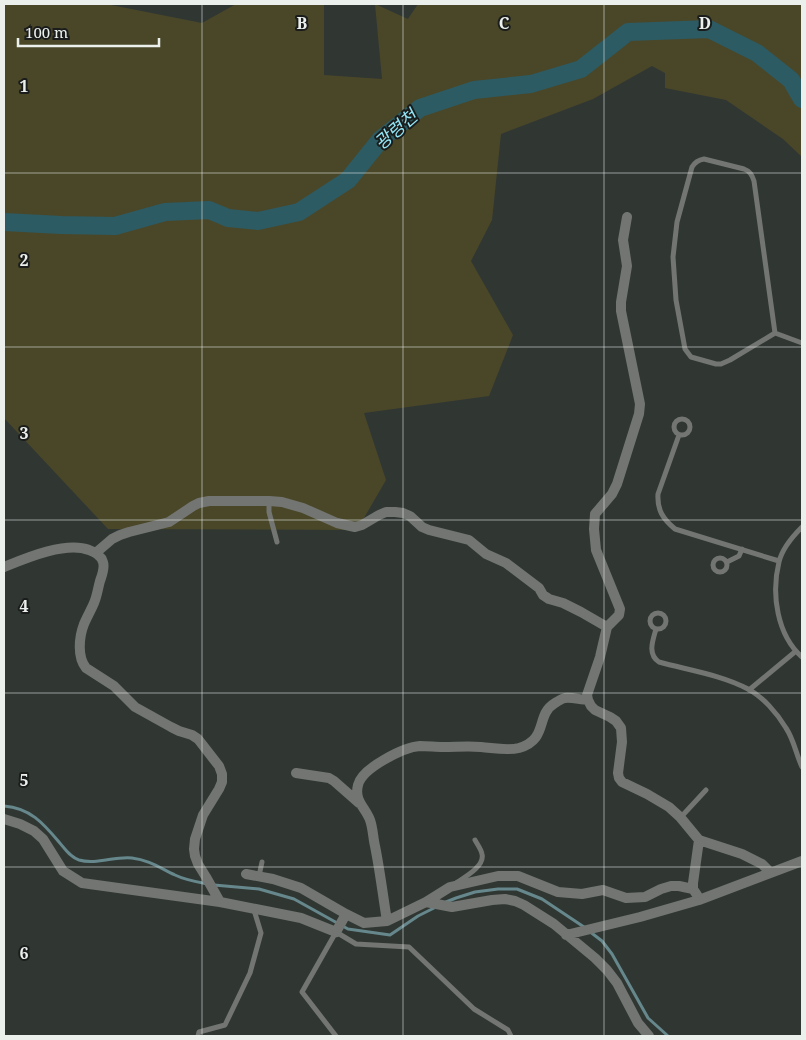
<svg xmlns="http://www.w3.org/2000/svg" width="806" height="1040" font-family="'Noto Serif','Noto Sans KR',serif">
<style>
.green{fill:#4a4729}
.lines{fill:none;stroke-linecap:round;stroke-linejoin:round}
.stream{stroke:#66888d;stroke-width:3}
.river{stroke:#2c5b64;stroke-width:18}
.lane{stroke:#737572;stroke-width:5}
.street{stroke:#737572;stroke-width:10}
.grid{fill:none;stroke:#ecf0ed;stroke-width:1;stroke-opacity:0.55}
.labels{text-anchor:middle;stroke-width:4;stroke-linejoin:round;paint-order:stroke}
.water-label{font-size:18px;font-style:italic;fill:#93e5f6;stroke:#1a1d1b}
.grid-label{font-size:16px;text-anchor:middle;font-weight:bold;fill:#ecf0ed;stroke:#1a1d1b;stroke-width:4;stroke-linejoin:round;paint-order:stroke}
</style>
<rect width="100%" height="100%" fill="#303733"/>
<path class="green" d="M4,4H106L202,23L236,4H324V75L382,79L375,4L408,19L418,4H802V157L783,139L726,100L665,88V73L652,66L593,99L501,134L492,220L471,261L513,335L489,396L364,413L386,480L357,530L108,529L4,418Z"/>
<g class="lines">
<path class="stream" d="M4,806C30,808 43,823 59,842C65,849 70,857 79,860C96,865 115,856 132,858C149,860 160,868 175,875C185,880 197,882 208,884
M214,885L259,889L294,899L348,929L390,935L418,916L436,907
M446,902L456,898L475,892L498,889H517L542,899L584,927
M589,931L602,941L612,954L648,1018L668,1036"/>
<path class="river" d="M4,222L61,225L115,226L165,212L209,210L228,218L258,221L299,212L348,180L381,139L420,108L474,90L531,84L581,69L628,32L709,29L757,53L791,80L802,99"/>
<path class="lane" d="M704,159L744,169C750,171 752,175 754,181L775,333L730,360L721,364H716L691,357L685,349L676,300L673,257L677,222L692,167C695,162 698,160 704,159Z
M775,333L802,343
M674 427a8 8 0 1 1 16 0a8 8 0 1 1-16 0Z
M679,435L658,494C657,510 663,519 675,529L779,561
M269,501V512L277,542
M802,527C793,536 782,549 779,562C771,594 777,635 802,657
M713 565a7 7 0 1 1 14 0a7 7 0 1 1-14 0Z
M727,562L739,556L742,549
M650 621a8 8 0 1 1 16 0a8 8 0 1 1-16 0Z
M656,629C653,640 647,654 659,662C688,670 722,675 748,689C763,697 777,713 786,728C794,740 796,754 802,767
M749,690L796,651
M681,817L706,790
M259,876L262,862
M456,883C465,877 485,866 482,854C481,849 477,844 475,840
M198,1036L199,1032L225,1025L250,973L261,933L254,910
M336,1036L302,992L336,932L356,944L409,947L474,1009L508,1030L511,1036"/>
<path class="street" d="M627,217L623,240L627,266L621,302V311L640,404L639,414L617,484L612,494L595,514L594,529L596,550L620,609L619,615L607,627L600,657L587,695L588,700L591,706L595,710L610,717L616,721L621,728L622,742L618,773L619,778L622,782L647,794L669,807L680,817L699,840L742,854L762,864L771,873
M98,551L112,539L120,535L129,532L169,522L193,506L199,503L209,501H269L282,502L303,508L337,523L355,527L362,525L379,515L386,512H395L403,513L410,516L422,527L429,530L469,540L486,554L506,563L539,588L543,595L549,599L563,603L581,612L607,627
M4,567C26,558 66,541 89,550C95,552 101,555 103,562C105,568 102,575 100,581C98,588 97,596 94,603C91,610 87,617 84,624C79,637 77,657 86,668L114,686L135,707L171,727L179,731L192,735L198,739L219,766L222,774V782L219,789L203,815L195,839L194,849L195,856L198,864L206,877L220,902
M296,773L329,778L334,781L359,803
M4,819L20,824L34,831L43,839L63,871L82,883L220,902L301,918L336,932L346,914
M246,874L273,879L301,888L346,914L364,923L387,921L426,902L450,887L498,876H518L558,892L582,894L603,890L626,898L645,897L661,889L671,886H679L693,889
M697,895L693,889V883L699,840
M426,902L452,907L492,900L505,899L515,901L524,905L554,924L595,958L607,970L617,983L638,1023L649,1036
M387,921C383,896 380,871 375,846C373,838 373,828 370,820C365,807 354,801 358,785C362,768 404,747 420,746C428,746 436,747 443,747C456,747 469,746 481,747C494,748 507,751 519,748C549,739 535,715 555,703C558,701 561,699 565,698C572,697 581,700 588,700
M566,935L640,917L699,900L802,861"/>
</g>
<path class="grid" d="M202,4V1036M403,4V1036M604,4V1036M4,173H802M4,347H802M4,520H802M4,693H802M4,867H802"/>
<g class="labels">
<g class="water-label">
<text transform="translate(396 130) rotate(-41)" y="6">광령천</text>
</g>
</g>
<g class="grid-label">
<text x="302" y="29">B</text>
<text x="504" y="29">C</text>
<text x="705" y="29">D</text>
<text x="24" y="92">1</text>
<text x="24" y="266">2</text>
<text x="24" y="439">3</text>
<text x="24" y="612">4</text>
<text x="24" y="786">5</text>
<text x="24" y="959">6</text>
</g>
<rect width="806" height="1040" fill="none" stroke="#ecf0ed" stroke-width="10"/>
<path d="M18 38v8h141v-8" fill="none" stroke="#ecf0ed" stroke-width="2.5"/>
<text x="25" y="38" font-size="15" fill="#ecf0ed" stroke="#1a1d1b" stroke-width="4" paint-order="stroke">100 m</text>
</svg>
